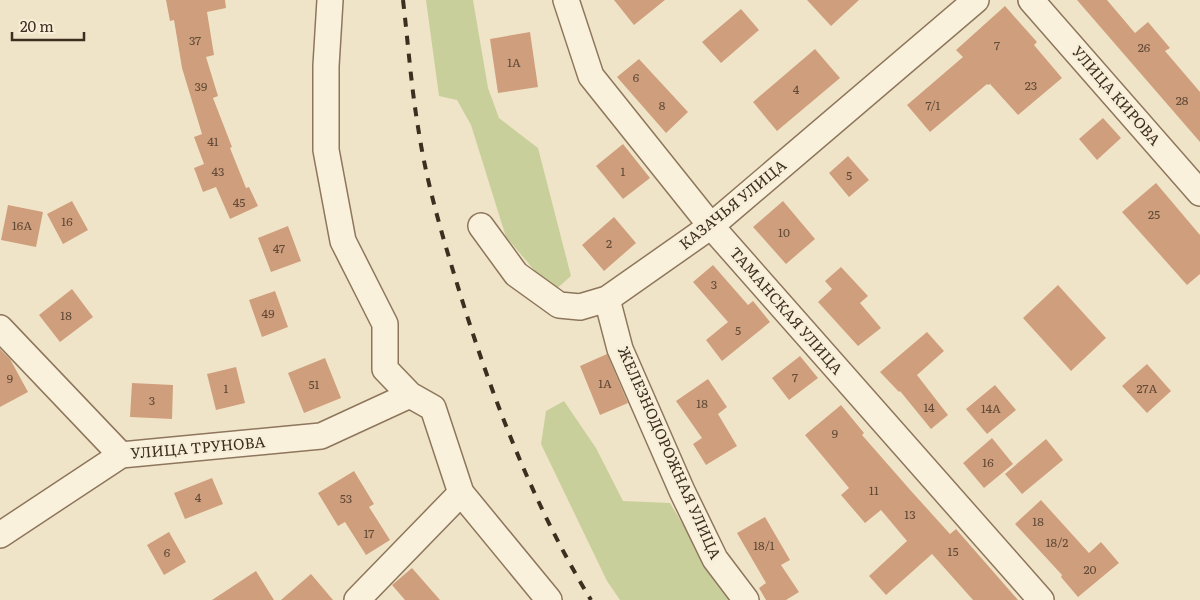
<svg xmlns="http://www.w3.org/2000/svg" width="1200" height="600" font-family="Literata,serif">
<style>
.green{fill:#c9cf9b}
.building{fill:#cf9f7d}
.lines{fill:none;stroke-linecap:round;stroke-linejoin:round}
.minor-casing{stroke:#8d765c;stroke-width:28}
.minor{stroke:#faf1dc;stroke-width:25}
.rail{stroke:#3d2e20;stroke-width:4;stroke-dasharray:9 9;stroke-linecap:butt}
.labels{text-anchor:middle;stroke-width:5;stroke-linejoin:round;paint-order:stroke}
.number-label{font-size:12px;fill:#624a37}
.street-label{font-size:15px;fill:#3d2e20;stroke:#f7eed8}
</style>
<rect width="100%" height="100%" fill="#f0e4c8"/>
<path class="green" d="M426,0H473L488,88L499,118L538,148L571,276L553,292L506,237L471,125L457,100L439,96Z
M564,401L596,448L623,501L670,503L710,570L732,600H620L607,581L541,444L546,411Z"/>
<path class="building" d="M166,0H225L226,8L207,12L214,55L206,57L218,96L213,98L232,147L230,148L246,188L249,187L258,206L230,219L216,187L203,192L194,168L204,164L194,137L202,134L182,68L174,20L170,21Z
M614,0H665L634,25Z
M807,0H859L831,26Z
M1077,0H1107L1135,33L1148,22L1170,48L1165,51L1200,92V142Z
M1005,6L1037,42L1034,45L1062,78L1018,115L990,84L988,85L987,84L930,132L907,105L963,57L956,50Z
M741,9L759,30L721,63L702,42Z
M530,32L538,87L498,93L490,39Z
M815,49L840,78L777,131L753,102Z
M639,59L688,112L666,133L617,77Z
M1103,118L1121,138L1097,160L1079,139Z
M623,144L650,178L623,199L596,166Z
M848,156L869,180L849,197L829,173Z
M1156,183L1200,235V274L1187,285L1122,212Z
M72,201L88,230L63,244L47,214Z
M783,201L815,239L786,264L753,227Z
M8,205L43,212L36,247L1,240Z
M614,217L636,243L604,271L582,245Z
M288,226L301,261L271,272L258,238Z
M713,265L748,305L753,301L770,322L722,361L706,340L728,322L693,282Z
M841,267L868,296L860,303L881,328L858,346L818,302L832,289L825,281Z
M1058,285L1106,338L1071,371L1023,318Z
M72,289L93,317L60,342L39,315Z
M275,291L288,327L262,337L249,300Z
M927,332L944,351L917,375L948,415L931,429L900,391L899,392L880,372Z
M0,349L10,359L28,392L0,407Z
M607,354L628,403L600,415L580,366Z
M800,356L818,378L789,400L772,378Z
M325,358L341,398L304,413L288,373Z
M1147,364L1171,391L1147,413L1122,386Z
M236,367L245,403L216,410L207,374Z
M708,379L727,407L718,414L737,446L706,465L693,444L702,438L676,401Z
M132,383L173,385L172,419L130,417Z
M995,385L1016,410L987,434L966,409Z
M841,405L864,433L862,435L912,492L950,534L956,529L1018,600H973L932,554L886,595L869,576L907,541L881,510L865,523L841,495L849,488L805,435Z
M992,438L1013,464L984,488L963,463Z
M1046,439L1063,460L1022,494L1005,474Z
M354,471L374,504L369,507L390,540L366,555L345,522L338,526L318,493Z
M212,478L223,504L185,519L174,493Z
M1041,500L1089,553L1101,542L1119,563L1078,597L1061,577L1062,575L1015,524Z
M765,517L790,560L781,565L799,592L786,600H766L759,588L766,583L737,533Z
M169,532L186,562L164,575L147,545Z
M412,568L440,600H405L392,585Z
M256,571L274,600H212Z
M311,574L333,600H281Z"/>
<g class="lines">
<defs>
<path id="minor" d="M330,0L326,66V150L343,241L385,324V369L410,395L433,408L461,493L549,600
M566,0L591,76L711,226L1041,600
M1031,0L1200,193
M481,226L516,274L559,305L580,307L607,299L711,226L976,0
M607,299L620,349L682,491L715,559L746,600
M0,328L121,455
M0,535L121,455L321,436L410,395
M357,600L461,493"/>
</defs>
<use href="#minor" class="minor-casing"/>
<use href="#minor" class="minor"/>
<path class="rail" d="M403,0C408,42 411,85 418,127C427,187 445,245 463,303C495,405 535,508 591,600"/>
</g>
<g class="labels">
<g class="number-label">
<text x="195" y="45">37</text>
<text x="997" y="50">7</text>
<text x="1144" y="52">26</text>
<text x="514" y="67">1А</text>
<text x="636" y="82">6</text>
<text x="1031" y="90">23</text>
<text x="201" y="91">39</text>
<text x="796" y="94">4</text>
<text x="1182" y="105">28</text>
<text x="662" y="110">8</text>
<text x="933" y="110">7/1</text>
<text x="213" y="146">41</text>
<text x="218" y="176">43</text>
<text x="623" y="176">1</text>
<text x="849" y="180">5</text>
<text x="239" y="207">45</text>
<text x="1154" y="219">25</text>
<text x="67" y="226">16</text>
<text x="22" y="230">16А</text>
<text x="784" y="237">10</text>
<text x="609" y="248">2</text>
<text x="279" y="253">47</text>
<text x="714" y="289">3</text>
<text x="268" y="318">49</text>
<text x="66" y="320">18</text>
<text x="738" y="335">5</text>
<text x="795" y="382">7</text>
<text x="10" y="383">9</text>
<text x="605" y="388">1А</text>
<text x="314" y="389">51</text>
<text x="226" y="393">1</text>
<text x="1147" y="393">27А</text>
<text x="152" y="405">3</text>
<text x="702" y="408">18</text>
<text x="929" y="412">14</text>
<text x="991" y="413">14А</text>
<text x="835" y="438">9</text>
<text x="988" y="467">16</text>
<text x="874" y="495">11</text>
<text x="198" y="502">4</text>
<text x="346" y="503">53</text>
<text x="910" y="519">13</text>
<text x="1038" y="526">18</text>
<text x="369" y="538">17</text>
<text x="1057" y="547">18/2</text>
<text x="764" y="550">18/1</text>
<text x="953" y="556">15</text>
<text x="167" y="557">6</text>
<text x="1090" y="574">20</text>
</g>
<g class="street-label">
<text transform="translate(1116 96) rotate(49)" y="5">УЛИЦА КИРОВА</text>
<text transform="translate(733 205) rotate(-39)" y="5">КАЗАЧЬЯ УЛИЦА</text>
<text transform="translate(786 311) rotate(49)" y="5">ТАМАНСКАЯ УЛИЦА</text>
<text transform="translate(198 448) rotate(-5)" y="5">УЛИЦА ТРУНОВА</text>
<text transform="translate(669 453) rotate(66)" y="5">ЖЕЛЕЗНОДОРОЖНАЯ УЛИЦА</text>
</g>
</g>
<path d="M12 32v8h72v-8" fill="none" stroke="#3d2e20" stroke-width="2.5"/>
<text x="20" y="32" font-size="15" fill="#3d2e20" stroke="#f7eed8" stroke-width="4" paint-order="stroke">20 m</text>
</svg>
